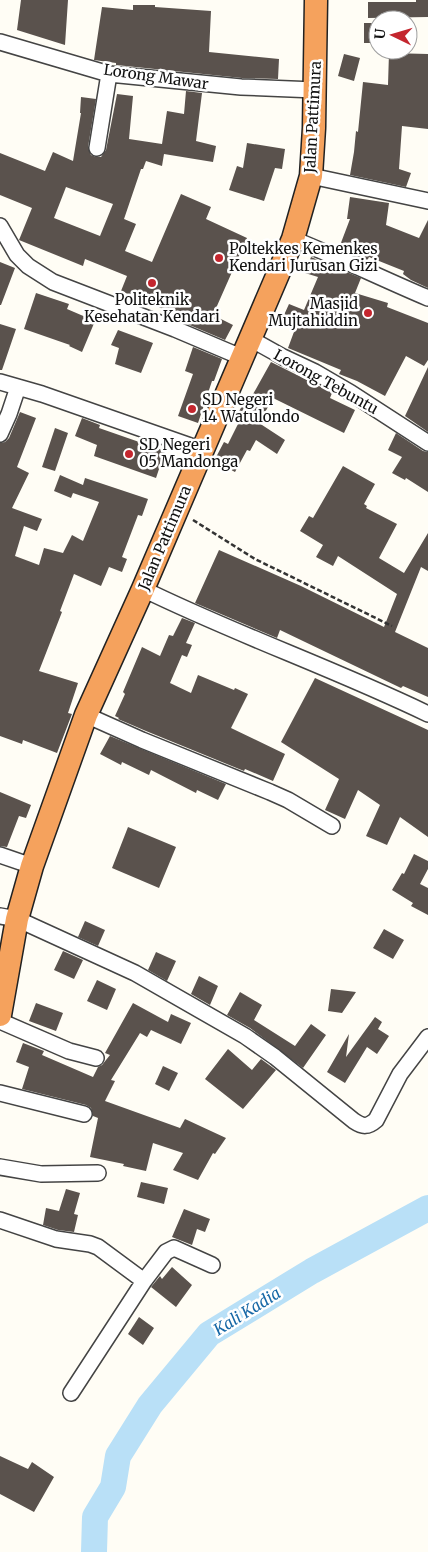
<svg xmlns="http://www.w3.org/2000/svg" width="428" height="1552" font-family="Merriweather,serif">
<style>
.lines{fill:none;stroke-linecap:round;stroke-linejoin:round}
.river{stroke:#b9e0f7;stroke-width:26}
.building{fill:#5a524d;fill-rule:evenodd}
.minor-casing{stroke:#444;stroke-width:18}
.highway-casing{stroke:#222;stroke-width:25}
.path{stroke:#333;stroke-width:2.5;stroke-dasharray:5 2.5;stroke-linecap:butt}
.minor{stroke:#fff;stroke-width:15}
.highway{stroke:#f5a25d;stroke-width:22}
.poi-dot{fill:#c4262e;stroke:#fff;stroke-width:2}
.labels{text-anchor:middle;stroke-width:5;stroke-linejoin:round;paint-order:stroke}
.street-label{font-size:15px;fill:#111;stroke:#fff}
.poi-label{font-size:15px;fill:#111;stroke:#fff;text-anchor:start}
.water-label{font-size:16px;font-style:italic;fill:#1768a6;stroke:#fff}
</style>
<rect width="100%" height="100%" fill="#fffdf5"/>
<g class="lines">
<path class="river" d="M94,1552L95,1517L113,1487L118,1456L150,1405L209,1334L312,1271L428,1208"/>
</g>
<path class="building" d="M21,0H68L65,45L17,30Z
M416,0H428V17L368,18V2H416Z
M133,5H155V7L211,11L209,52L279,59L278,79L242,78L116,65V63L94,60L102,7L133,10Z
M364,23H378V43H364Z
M389,53L428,54V129L402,126L399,169L411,173L406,187L350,175L354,152L356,131L358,132L363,82L388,85Z
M344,54L360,58L354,81L338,76Z
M186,91L202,93L196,141L216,146L213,162L164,154L162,166L146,161L143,169H141L124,219L136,224L125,251L152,262L181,194L211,207L206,219L247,238L213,315L233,325L225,340L173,318L175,314L121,291L127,276L85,259L83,266L19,240L32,208L0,195V153L45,171L53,152L73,161L81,113H80L81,97L96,99L88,147L91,155L96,157H101L106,150L117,94L133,96L129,139L162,144L167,111L184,114ZM66,187L113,204L100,236L54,218Z
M247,143L285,149L282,169L275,168L264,201L229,190L237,166L243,168Z
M350,197L389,203L386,225L419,238L428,220V288L411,280L403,274L404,271L369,257L367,261L339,248L350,219H347Z
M311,257L361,278L355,293L388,303L387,307L428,323V360L424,366L406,356L385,396L357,381L339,374L341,370L288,348L298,321L284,315L289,304L304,310L318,277L305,273Z
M0,262L15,268L1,305H0Z
M36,293L69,304L67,309L95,321L82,352L69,346L70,345L24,329Z
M0,324L16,329L2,370H0Z
M118,330L153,343L141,373L115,364L119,348L111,345Z
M193,347L222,359L214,381H212L198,423L178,416L193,374L185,371Z
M271,362L329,391L332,393L330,398L355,410L344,433L273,398L259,423L285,440L277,454L256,440L250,451L247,450L235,472L214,461L224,442L228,444L242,416L238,413L249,394L252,396Z
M428,367V432L405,416Z
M20,412L36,418L17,467L29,473L12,508L42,519L37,531L24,526L15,556L39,565L44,548L63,553L72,535L83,541L99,502L73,493L71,498L54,491L60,475L83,485L85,478L148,499L142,516L138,515L122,557L127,559L122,572L109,567L101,586L74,574L60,611L62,612L39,671L78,683L68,713L72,714L57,753L23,740L22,744L0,736V443L5,442L9,438Z
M82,418L100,425L99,428L165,451L156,478L94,456L97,445L75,436Z
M55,428L68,433L55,471L42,467Z
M396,433L423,451L428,452V492L406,478L405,480L392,473L402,457L388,450Z
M343,466L375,484L364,504L367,506L366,508L397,524L379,558L404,573L428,533V571L421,567L395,632L428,648V697L403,686L401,688L280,630L277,638L195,603L219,550L301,586L384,627L397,594L338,556L333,566L316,557L323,545L300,531L309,516L313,518Z
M182,618L195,623L186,643L192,645L187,657L182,655L170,683L191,693L198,675L234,690L235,688L248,694L231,728L285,754L273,781L245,769L244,771L146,731L118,719L119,718L115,716L125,694L123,692L142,647L160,656L169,635L173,636Z
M315,678L428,730V837L400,817L387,845L366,836L380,805L358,790L345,819L325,810L339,779L281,742Z
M110,736L226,784L218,800L197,790L196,793L151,770L149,775L122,762L121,765L100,754Z
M0,792L31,805L26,818L19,816L7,847L0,846Z
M128,827L176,847L159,888L112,868Z
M414,854L428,861V869L420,884L428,888V915L411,906L413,903L392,890L402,873L404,874Z
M85,921L105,930L98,946L78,937Z
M384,929L404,940L393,959L373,948Z
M63,951L83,960L74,979L54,970Z
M156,952L176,961L167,981L148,970Z
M199,976L218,986L210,1005L191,994Z
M97,980L116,989L107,1010L87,1001Z
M331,989L356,992L342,1013L328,1011Z
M240,992L262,1005L254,1020L295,1046L311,1024L326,1035L303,1068L250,1028L227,1015Z
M36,1003L63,1013L56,1031L29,1021Z
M133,1003L168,1022L171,1014L191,1023L181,1044L151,1030L147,1037L140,1033L111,1080L115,1081L105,1101L180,1128L185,1119L226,1138L215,1154L213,1153L198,1180L173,1170L183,1153L153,1143L146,1171L123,1166L124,1164L90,1157L98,1118L93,1116L91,1108L86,1105L22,1089L29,1067L16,1062L23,1043L44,1051L42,1055L93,1077L98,1067L102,1065L110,1055L105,1053Z
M375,1017L382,1022L378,1029L389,1036L377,1054L367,1047L345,1083L327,1072L349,1034L346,1057Z
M228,1049L252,1070L261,1059L276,1070L243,1109L205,1079Z
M163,1066L178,1073L169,1091L155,1084Z
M141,1182L168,1188L164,1204L137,1197Z
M66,1189L80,1193L74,1214L78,1215L74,1232L58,1230L43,1225L46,1208L59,1211Z
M184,1209L210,1219L205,1232L197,1229L192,1245L172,1237Z
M172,1267L192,1285L176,1307L151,1287L160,1276L162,1279Z
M139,1317L154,1328L143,1345L128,1334Z
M0,1456L28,1469L32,1462L54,1477L34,1512L0,1494Z"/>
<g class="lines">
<defs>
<path id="minor" d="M0,42L109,74L241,87L315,90
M97,148L109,74
M311,176L428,201
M0,226L17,255L28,266L53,282L175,329L241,357
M293,239C338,257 383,279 428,298
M249,338L283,357L315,372L351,393L428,443
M0,382L42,394L202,450
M0,434L9,414L18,387
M143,589C237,635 335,669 428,714
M86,715L142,740L270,792L288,800L332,826
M0,855L32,866
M0,916L17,919L135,973L245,1036L275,1057L354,1121C363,1127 368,1127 376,1120L400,1074L428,1037
M0,1021L69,1051L96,1058
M0,1093L84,1114
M0,1167L41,1174L98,1173
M0,1220L56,1239L90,1244L98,1247L144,1281L71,1393
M144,1281L166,1252L174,1248L212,1265"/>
<path id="highway" d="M0,1015L17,919L32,866L86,715L143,589L293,239L311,176L314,128L316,0"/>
</defs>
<use href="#minor" class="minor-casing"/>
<use href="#highway" class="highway-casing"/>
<path class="path" d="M193,520L255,559L392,626"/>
<use href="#minor" class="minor"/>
<use href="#highway" class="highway"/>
</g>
<g class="poi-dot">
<circle cx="219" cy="258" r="5"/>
<circle cx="152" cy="283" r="5"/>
<circle cx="368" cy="313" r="5"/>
<circle cx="192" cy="409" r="5"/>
<circle cx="129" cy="454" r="5"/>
</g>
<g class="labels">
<g class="street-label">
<text transform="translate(156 77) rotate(8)" y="5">Lorong Mawar</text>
<text transform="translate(313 117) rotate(-87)" y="5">Jalan Pattimura</text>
<text transform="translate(326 382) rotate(29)" y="5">Lorong Tebuntu</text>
<text transform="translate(165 538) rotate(-67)" y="5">Jalan Pattimura</text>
</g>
<g class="poi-label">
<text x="229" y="254">Poltekkes Kemenkes<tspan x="229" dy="17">Kendari Jurusan Gizi</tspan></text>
<text x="152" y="305" text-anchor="middle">Politeknik<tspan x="152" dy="17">Kesehatan Kendari</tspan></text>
<text x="358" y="309" text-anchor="end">Masjid<tspan x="358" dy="17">Mujtahiddin</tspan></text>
<text x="202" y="405">SD Negeri<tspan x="202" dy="17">14 Watulondo</tspan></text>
<text x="139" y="450">SD Negeri<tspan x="139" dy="17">05 Mandonga</tspan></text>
</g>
<g class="water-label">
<text transform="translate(247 1311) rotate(-32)" y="6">Kali Kadia</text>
</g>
</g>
<g transform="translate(393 35) rotate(275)"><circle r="24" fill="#ffffff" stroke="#a0a0a0"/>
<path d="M0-4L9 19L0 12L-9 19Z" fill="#c4262e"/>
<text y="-8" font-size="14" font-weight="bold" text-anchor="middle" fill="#111111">U</text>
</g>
</svg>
